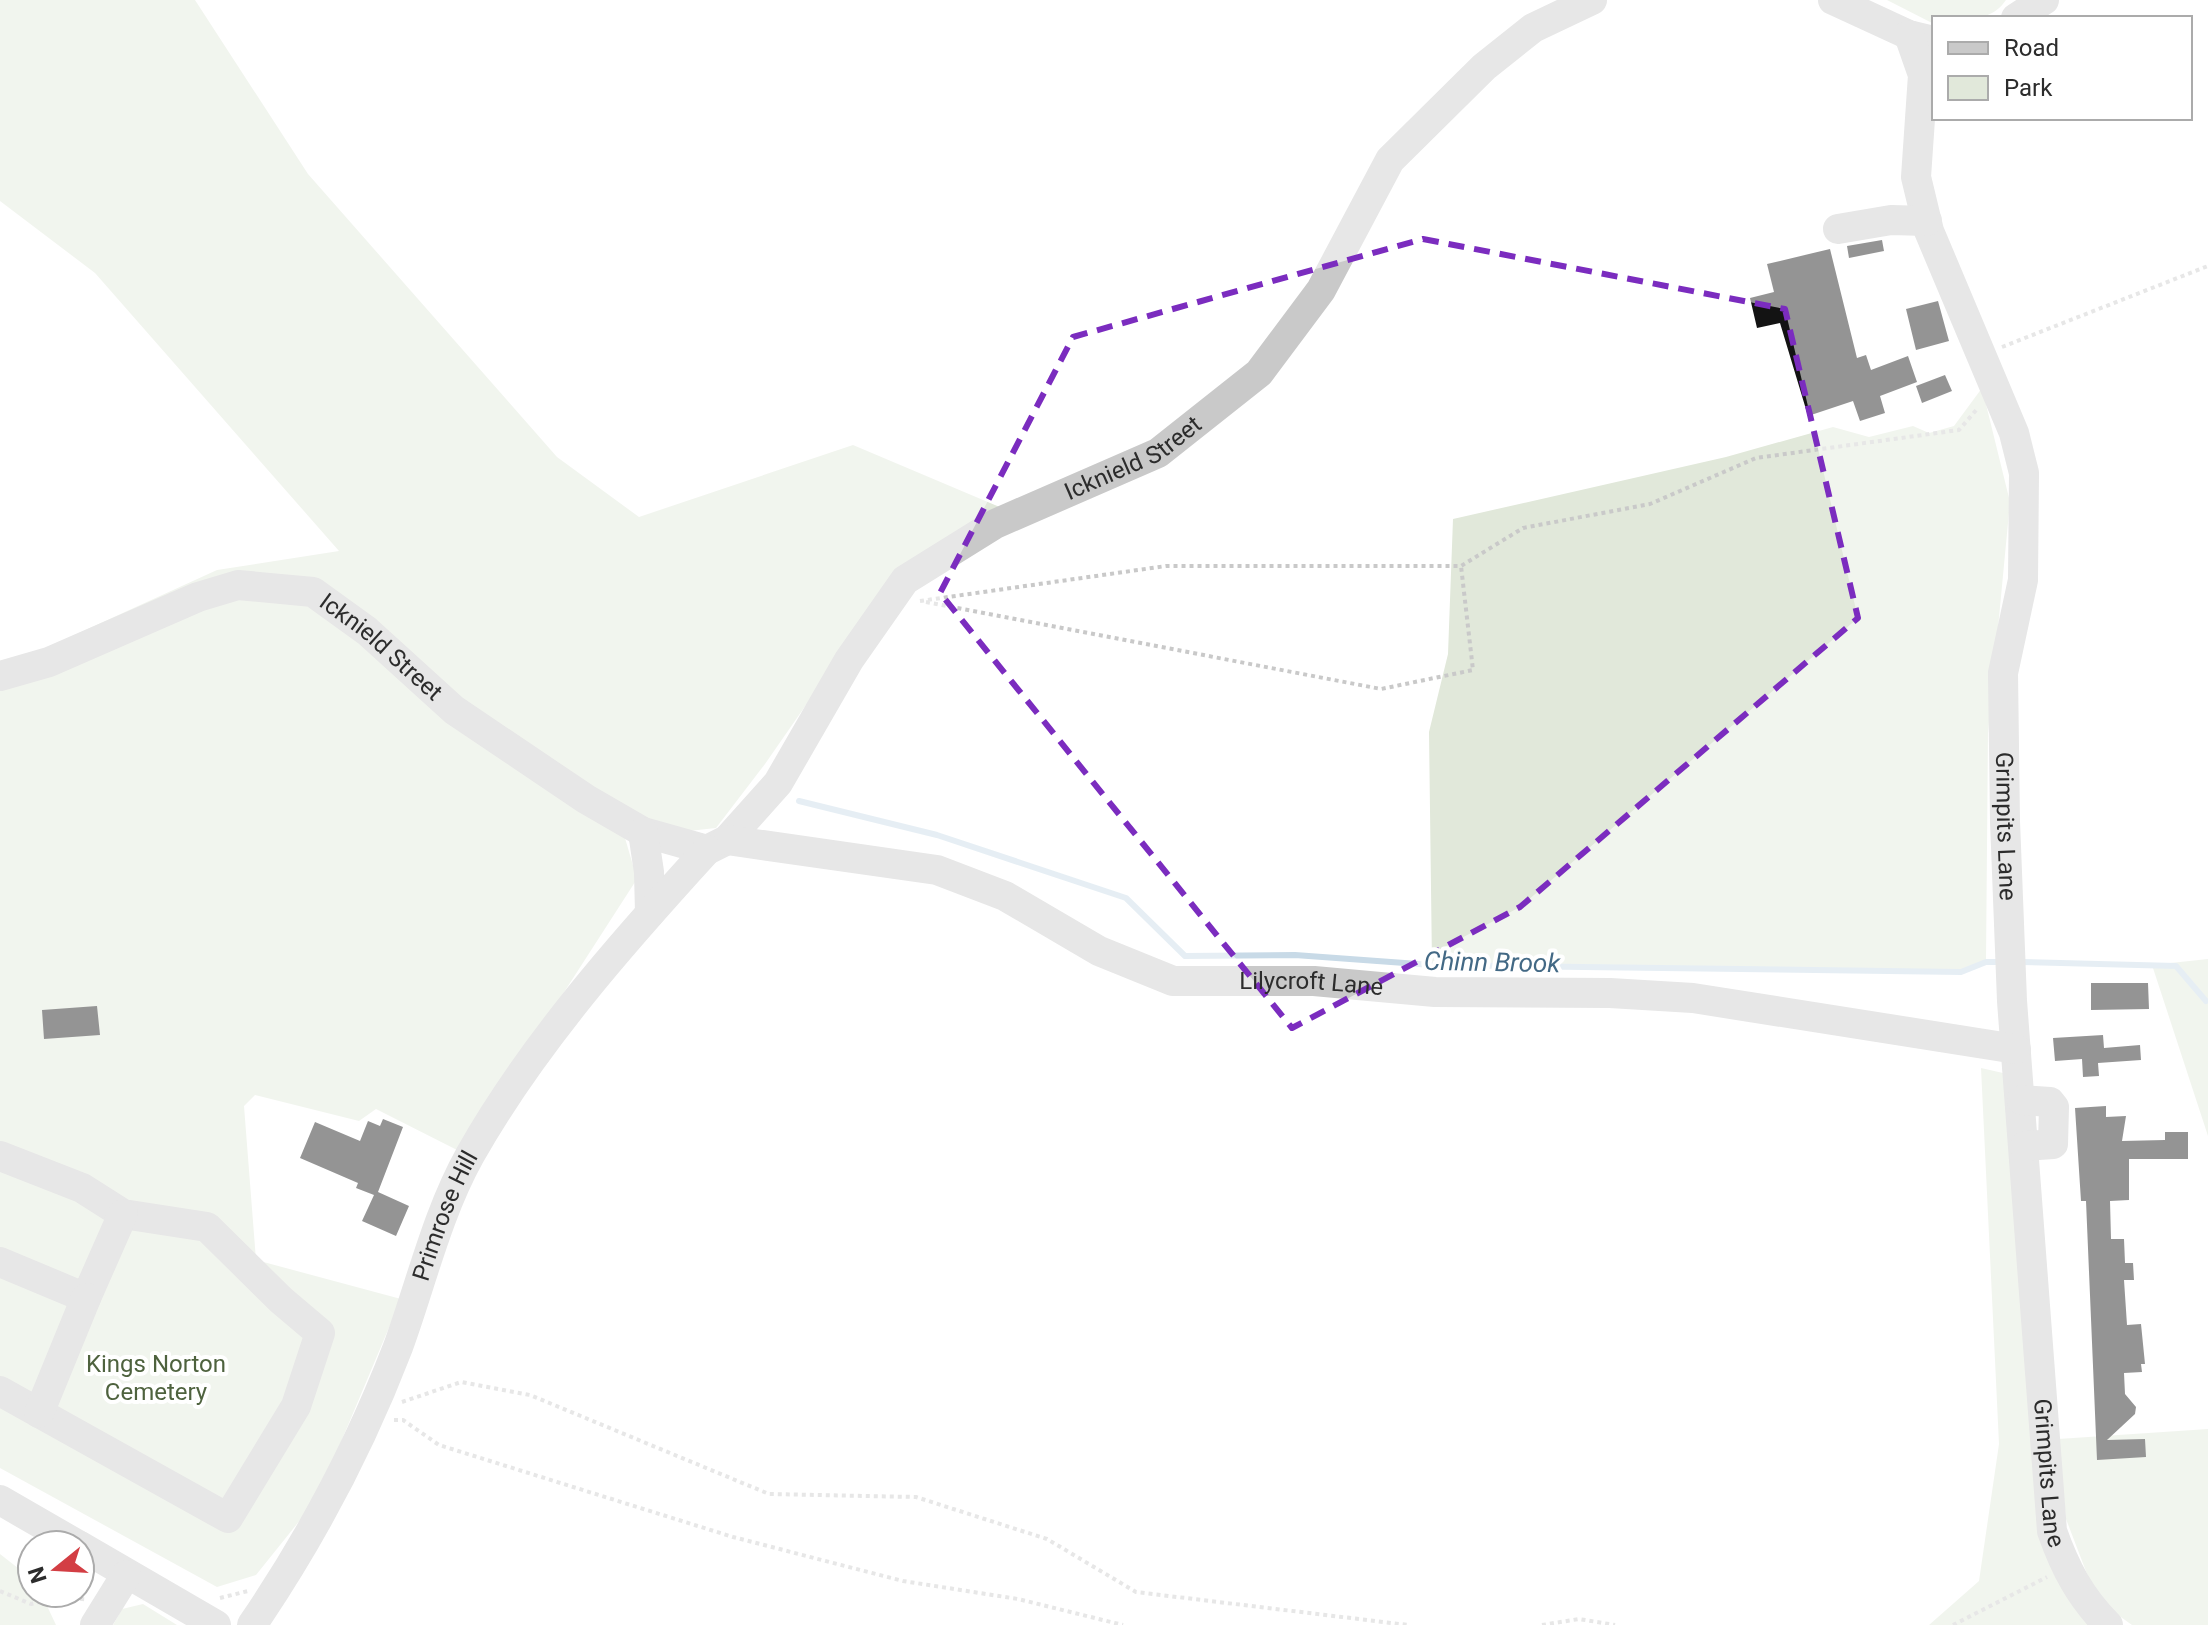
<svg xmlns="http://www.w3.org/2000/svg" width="2208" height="1625" font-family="Roboto,sans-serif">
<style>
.green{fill:#e1e8da}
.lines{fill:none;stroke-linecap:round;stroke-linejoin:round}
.stream{stroke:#c8dae7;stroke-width:6}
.building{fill:#131313}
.path{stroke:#c9c9c9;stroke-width:4;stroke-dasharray:4 4;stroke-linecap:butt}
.minor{stroke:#c9c9c9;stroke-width:30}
.marked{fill:none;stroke:#7b2cbf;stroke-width:6;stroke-dasharray:16 10;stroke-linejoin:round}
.labels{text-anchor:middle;stroke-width:8;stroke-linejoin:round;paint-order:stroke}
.street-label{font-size:24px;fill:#2c2c2c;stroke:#fff}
.park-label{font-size:24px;fill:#4e623e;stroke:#fff}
.water-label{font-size:26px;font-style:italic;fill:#436985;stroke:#fff}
</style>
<rect width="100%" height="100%" fill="#fff"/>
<path class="green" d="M0,0H195L308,174L557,457L639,517L853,445L1002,508L901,568L765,764L716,828L625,838L637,879L461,1152L376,1109L359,1121L255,1095L244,1106L256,1260L401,1299L317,1499L256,1575L217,1587L0,1468V661L46,648L217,570L339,551L95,273L0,201Z
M1887,0H2006C1989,25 1961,18 1934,18V24Z
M1982,388L2010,502L1988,733L1986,962L1961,972L1432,965L1429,732L1448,654L1453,519L1726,457L1833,427L1869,437L1913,426L1929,433L1954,426Z
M2208,959V1136L2152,965Z
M1981,1068L2003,1073L2042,1466L2093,1625H1929L1979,1581L1999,1444Z
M2208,1429V1625H2132L2097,1600L2066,1519L2058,1439Z
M0,1554L32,1579V1593H41L56,1625H0Z
M143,1604L177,1625H113L122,1609Z"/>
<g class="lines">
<path class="stream" d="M799,801L937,835L1126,898L1185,956L1295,955L1432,965L1961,972L1986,962H2002
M2021,962L2176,966L2206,1001"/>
</g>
<path class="building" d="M1882,240L1884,251L1849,258L1847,246Z
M1830,249L1857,358L1866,355L1871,370L1908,356L1917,382L1880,396L1885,413L1860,421L1853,401L1808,416L1780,323L1757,328L1750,298L1774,292L1767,264Z
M1938,301L1949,341L1916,350L1906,309Z
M1945,375L1952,391L1922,403L1916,386Z
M2091,983H2148L2149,1009L2091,1010Z
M97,1006L100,1035L44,1039L42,1010Z
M2103,1035L2104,1048L2140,1045L2141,1060L2098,1063L2099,1076L2083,1077L2082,1059L2055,1061L2053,1038Z
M2106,1106V1117L2126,1116L2122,1141L2165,1140V1132H2188V1159H2129V1200L2110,1201L2111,1239H2124L2125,1263H2133L2134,1280H2124L2127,1325L2141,1324L2145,1364H2141L2142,1372L2124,1373L2125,1394L2136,1407L2135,1414L2107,1440L2145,1439L2146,1457L2097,1460L2086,1201H2081L2075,1108Z
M383,1119L403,1127L378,1192L409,1206L396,1236L362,1221L374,1195L356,1188L358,1183L300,1158L315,1122L360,1141L368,1121L380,1126Z"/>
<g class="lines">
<path class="path" d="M2002,347L2208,266
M920,601L1166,566H1461L1523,528L1650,504L1756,458L1959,430L1978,408
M926,602L1381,689L1473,670L1461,566
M402,1402L461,1382L530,1395L769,1494L916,1497L1047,1539L1136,1592L1408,1625
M394,1420H403L439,1445L733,1537L903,1581L1018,1599L1123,1625
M0,1591L31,1604L80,1593
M220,1598L248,1591
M82,1601L84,1574
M1542,1625L1579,1619L1615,1625
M1953,1625L2047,1577"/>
<g class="minor">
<path d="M1833,0L1909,35L1934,41"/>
<path d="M2016,18L2044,0"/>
<path id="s1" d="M1909,35L1923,75L1916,177L1929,231L2014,433L2024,473L2023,580L2003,673L2005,821L2012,1001L2052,1531C2065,1568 2080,1597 2108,1625"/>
<path d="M1838,229L1891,220L1927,221"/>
<path id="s2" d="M0,676L49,662L198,597L238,585L313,592L367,631L454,710L586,799L643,832L707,850L727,840L778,783L849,660L905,580L995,524L1158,453L1259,373L1321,290L1390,160L1484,67L1533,28L1592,0"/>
<path d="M643,832L649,872L650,913"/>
<path id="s3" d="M727,840L937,870L1005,896L1099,951L1173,981H1314L1435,992L1610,993L1693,998L2016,1049"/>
<path d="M2022,1100L2050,1102L2054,1107L2053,1144L2025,1146"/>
<path d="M0,1156L82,1188L123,1214L207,1227L281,1300L320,1333L296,1406L228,1518L0,1391"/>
<path d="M0,1262L86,1298L123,1214"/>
<path d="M39,1413L86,1298"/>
<path d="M0,1500L78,1545"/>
<path d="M80,1546L216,1625"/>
<path d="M95,1625L126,1575"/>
<path id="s4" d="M252,1625C312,1537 360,1446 398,1347C421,1284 437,1214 470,1155C532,1045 622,943 707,850"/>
</g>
</g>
<path d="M0 0H2208V1625H0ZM1423,239L1785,309L1858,618L1520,907L1292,1028L940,593L1073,337Z" fill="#fff" fill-opacity=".55" fill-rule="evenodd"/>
<path class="marked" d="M1423,239L1785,309L1858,618L1520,907L1292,1028L940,593L1073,337Z"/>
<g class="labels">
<g class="street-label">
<text dy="8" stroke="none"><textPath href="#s2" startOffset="1404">Icknield Street</textPath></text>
<text dy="8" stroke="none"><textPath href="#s2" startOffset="418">Icknield Street</textPath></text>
<text dy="8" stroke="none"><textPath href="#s1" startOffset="816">Grimpits Lane</textPath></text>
<text dy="8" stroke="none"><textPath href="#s3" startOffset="612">Lilycroft Lane</textPath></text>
<text dy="8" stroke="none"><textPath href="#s4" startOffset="454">Primrose Hill</textPath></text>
<text dy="8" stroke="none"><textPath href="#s1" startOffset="1464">Grimpits Lane</textPath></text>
</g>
<g class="park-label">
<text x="156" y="1372">Kings Norton<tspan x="156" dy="28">Cemetery</tspan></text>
</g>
<g class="water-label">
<text transform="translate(1492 962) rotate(1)" y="9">Chinn Brook</text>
</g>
</g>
<rect x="1932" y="16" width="260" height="104" fill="#ffffff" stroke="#ababab" stroke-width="2"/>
<rect x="1948" y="42" width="40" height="12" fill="#c9c9c9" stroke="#ababab" stroke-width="2"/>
<text x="2004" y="56" font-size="24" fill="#2c2c2c">Road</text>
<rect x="1948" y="76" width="40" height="24" fill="#e1e8da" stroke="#ababab" stroke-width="2"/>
<text x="2004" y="96" font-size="24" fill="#2c2c2c">Park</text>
<g transform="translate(56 1569) rotate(252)"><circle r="38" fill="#ffffff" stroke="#ababab" stroke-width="2"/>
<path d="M0-6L14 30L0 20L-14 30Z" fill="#d33e44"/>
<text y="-12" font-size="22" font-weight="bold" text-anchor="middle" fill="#2c2c2c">N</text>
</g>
</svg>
